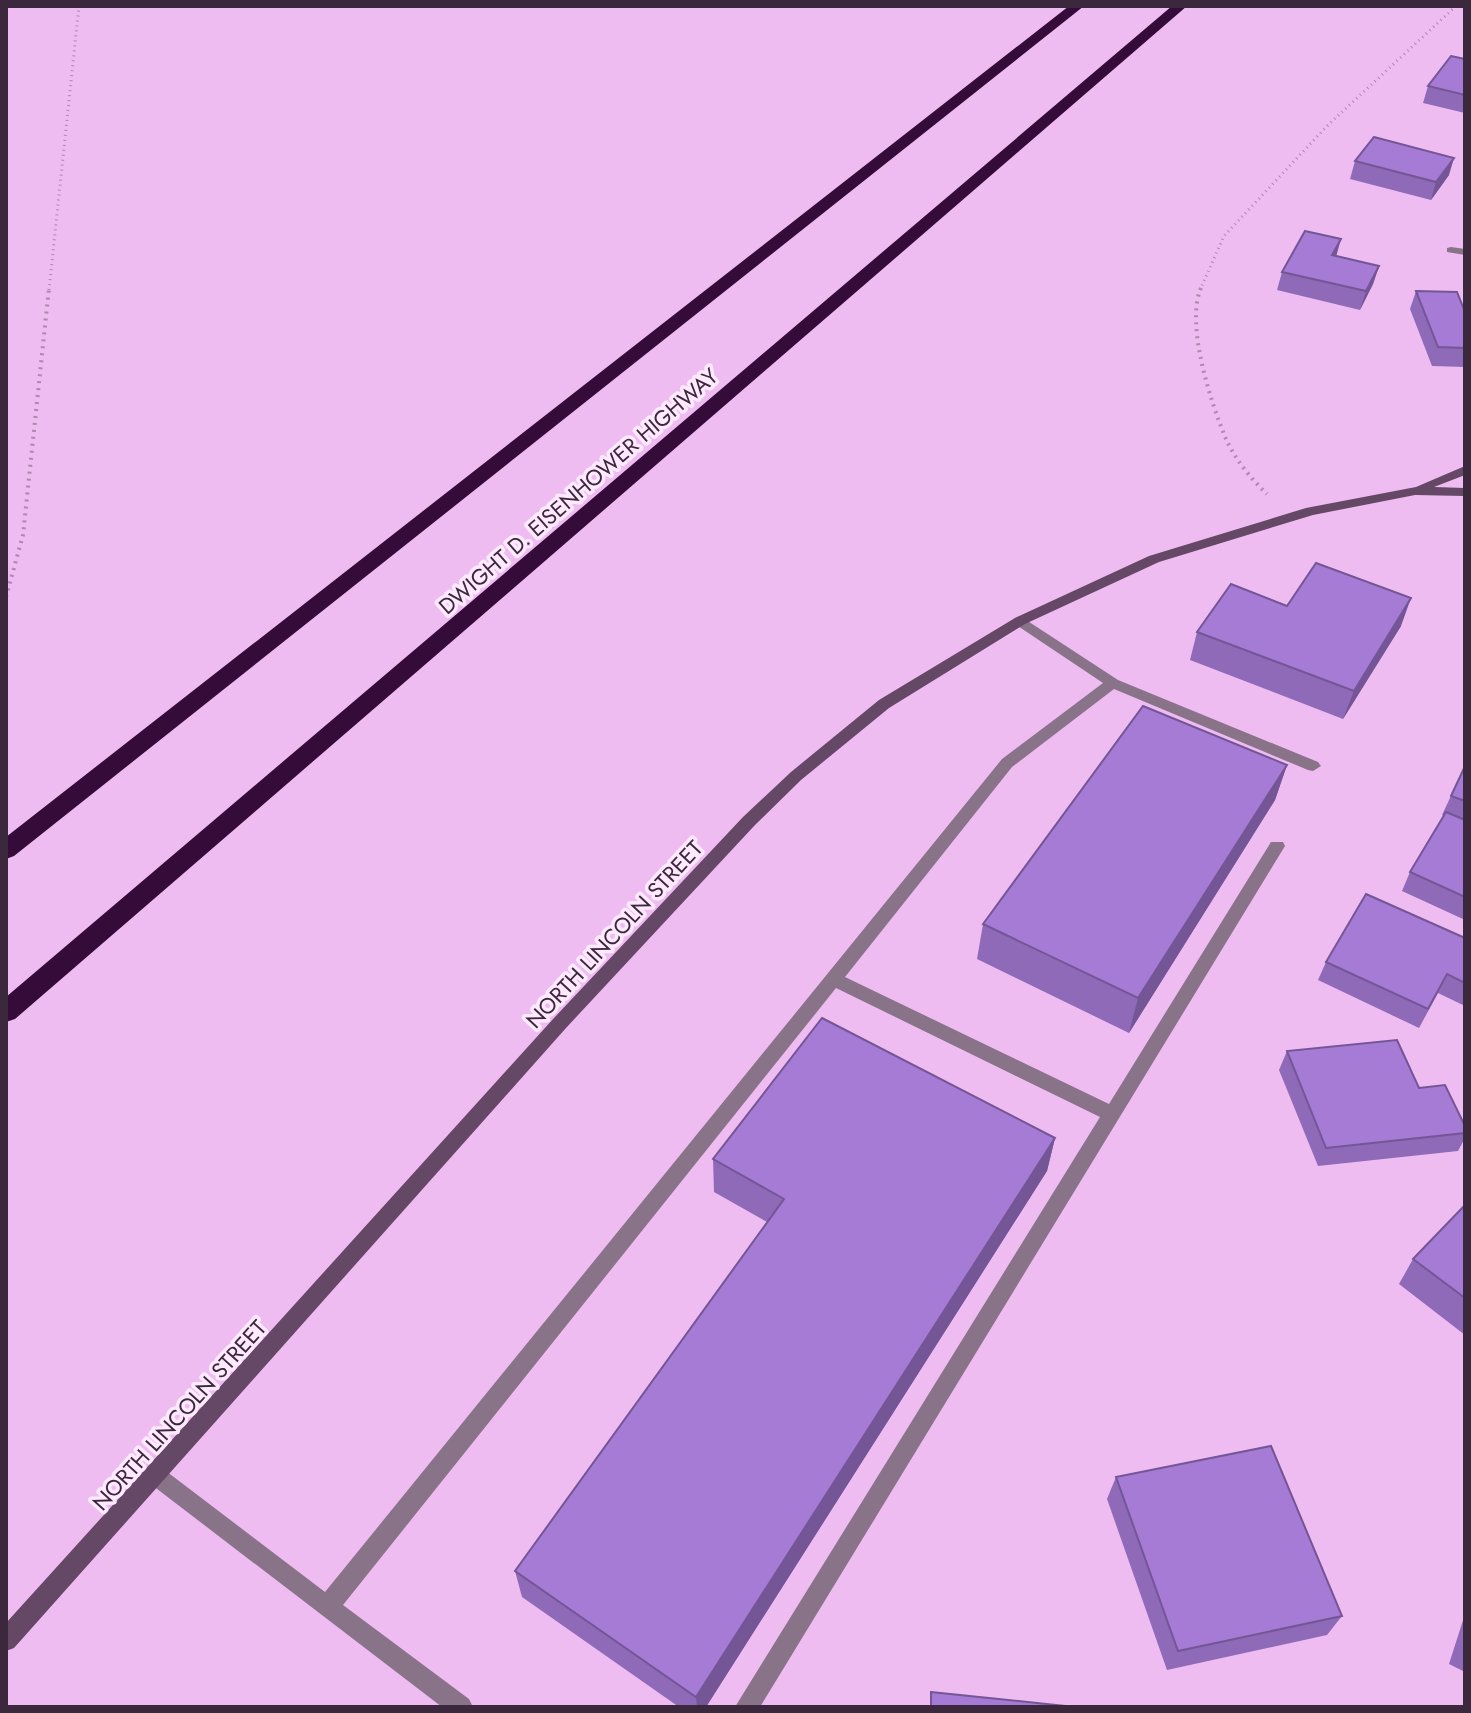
<svg xmlns="http://www.w3.org/2000/svg" width="1471" height="1713" font-family="Jost,sans-serif">
<style>
.lines{fill:none;stroke-linecap:round;stroke-linejoin:round}
.path-far1{stroke:#af87b1;stroke-width:3;stroke-dasharray:1 4;stroke-linecap:butt}
.path{stroke:#af87b1;stroke-width:4;stroke-dasharray:2 5;stroke-linecap:butt}
.lane{fill:#887389;fill-rule:evenodd}
.street{fill:#887389;fill-rule:evenodd}
.secondary{fill:#654766;fill-rule:evenodd}
.highway{fill:#350c39;fill-rule:evenodd}
.wall{fill:#8f6ab8}
.shaded-wall{fill:#745696}
.building{fill:#a67bd6;stroke:#745696;stroke-width:2}
.labels{text-anchor:middle;stroke-width:7;stroke-linejoin:round;paint-order:stroke}
.street-label{font-size:22px;fill:#3c283d;stroke:#fee9ff}
</style>
<rect width="100%" height="100%" fill="#efbcf2"/>
<g class="lines">
<path class="path-far1" d="M49,290L79,6
M1200,290L1224,236L1328,125L1456,6"/>
<path class="path" d="M1201,288C1185,324 1211,403 1226,439C1235,459 1251,479 1267,494
M6,597L23,535L49,288"/>
<path class="lane" d="M1020,616L1118,680L1318,762L1321,766L1313,771L1308,770L1114,689L1012,767L845,977L1109,1104L1271,842H1283L1285,846L760,1707H735L1100,1117L836,988L343,1605L469,1699L473,1707H442L148,1482L144,1475L148,1468L155,1465L162,1468L325,1592L1002,759L1103,683L1015,624L1013,621L1015,618Z"/>
<path class="street" d="M1451,247L1465,249V255L1447,252V248Z"/>
<path class="secondary" d="M1465,466V475L1434,487L1465,488V496L1415,495L1313,515L1159,562L1025,624L889,708L801,780L755,825L566,1028L14,1648L6,1651V1623L554,1018L743,817L791,772L879,700L1015,618L1149,556L1306,508L1416,487Z"/>
<path class="highway" d="M1069,6H1084L14,856L6,859V837Z
M1172,6H1187L15,1019L6,1022V997Z"/>
</g>
<path class="wall" d="M1465,59V113L1423,103L1428,86Z
M1355,161L1449,175L1431,200L1350,179Z
M1336,256L1379,266L1373,284L1360,310L1277,290L1282,272Z
M1416,291L1465,312V367L1432,366L1410,309Z
M1287,606L1401,626L1343,719L1190,660L1197,632Z
M1287,765L1275,800L1129,1033L977,959L983,924Z
M1465,766V920L1402,891L1410,872L1444,816L1442,815Z
M1465,938V1006L1438,993L1419,1028L1318,980L1326,962Z
M1287,1051L1419,1088L1465,1126V1138L1458,1151L1318,1166L1279,1070Z
M1055,1138L1047,1171L706,1707H679L522,1597L515,1571L767,1222L714,1192L713,1159Z
M1465,1205V1335L1399,1284L1413,1259Z
M1116,1477L1342,1616L1327,1635L1167,1670L1107,1499Z
M1465,1614V1672L1449,1664Z"/>
<path class="shaded-wall" d="M1454,158L1449,175L1431,200L1436,182Z
M1341,239L1336,257L1332,255Z
M1379,266L1373,284L1360,310L1366,291Z
M1411,598L1401,626L1343,719L1354,691Z
M1287,765L1275,800L1129,1033L1138,998Z
M1055,1138L1047,1171L706,1707H697L696,1697Z"/>
<path class="building" d="M1451,56L1465,59V95L1428,86Z
M1374,137L1454,158L1436,182L1355,161Z
M1305,231L1341,239L1332,255L1379,266L1366,291L1282,272Z
M1416,291L1457,292L1465,312V348L1438,347Z
M1316,563L1411,598L1354,691L1197,632L1231,584L1287,606Z
M1143,706L1287,765L1138,998L983,924Z
M1465,766V801L1451,796Z
M1446,812L1465,820V897L1410,872Z
M1366,894L1465,938V983L1447,974L1428,1009L1326,962Z
M822,1018L1055,1138L696,1697L515,1571L784,1199L713,1159Z
M1397,1040L1419,1088L1445,1085L1465,1126V1133L1326,1148L1287,1051Z
M1465,1205V1298L1413,1259Z
M1271,1446L1342,1616L1178,1651L1116,1477Z
M931,1692L1075,1707H931Z"/>
<g class="labels">
<g class="street-label">
<text transform="translate(578 491) rotate(-41)" y="8">DWIGHT D. EISENHOWER HIGHWAY</text>
<text transform="translate(614 934) rotate(-47)" y="8">NORTH LINCOLN STREET</text>
<text transform="translate(179 1415) rotate(-48)" y="8">NORTH LINCOLN STREET</text>
</g>
</g>
<rect width="1471" height="1713" fill="none" stroke="#3c283d" stroke-width="16"/>
</svg>
